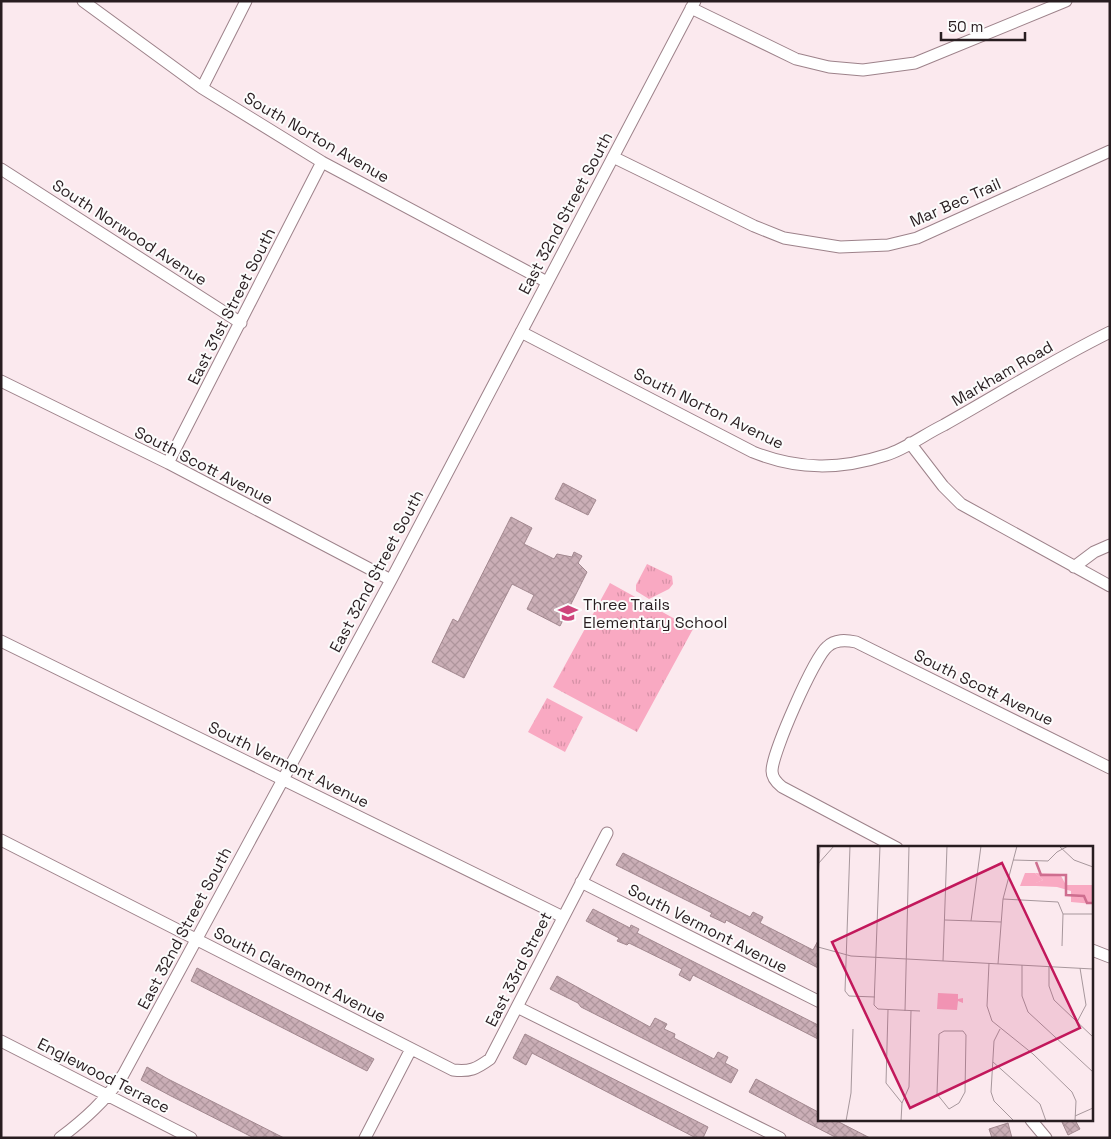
<svg xmlns="http://www.w3.org/2000/svg" width="1111" height="1139" font-family="'Space Grotesk',sans-serif">
<style>
.grass{fill:url(#grass-tufts)}
.building{fill:url(#building-cross-hatch);stroke:#a2888f}
.lines{fill:none;stroke-linecap:round;stroke-linejoin:round}
.street-casing{stroke:#9d828a;stroke-width:13}
.street{stroke:#fff;stroke-width:11}
.labels{text-anchor:middle;stroke-width:4;stroke-linejoin:round;paint-order:stroke}
.street-label{font-size:16px;fill:#281d20;stroke:#fcfcfc}
.poi-label{font-size:16px;fill:#281d20;stroke:#fcfcfc;text-anchor:start}
.inset-river{fill:none;stroke:#ce6e8f;stroke-width:2.5}
.inset-road{fill:none;stroke:#a7979c;stroke-width:1}
.view{fill:#c2185b;fill-opacity:0.15;stroke:#c2185b;stroke-width:2.5}
.inset-edge{fill:none;stroke:#281d20;stroke-width:2.5}
</style>
<defs>
<pattern id="grass-tufts" width="24" height="20" patternUnits="userSpaceOnUse" patternTransform="scale(1.25)"><rect width="24" height="20" fill="#f9a9c2"/><path d="M3 7l-1-3M5 7V3M7 7l1-3M15 17l-1-3M17 17v-4M19 17l1-3" fill="none" stroke="#d591a6"/></pattern>
<pattern id="building-cross-hatch" width="8" height="8" patternUnits="userSpaceOnUse" patternTransform="scale(1.25)"><rect width="8" height="8" fill="#caaeb6"/><path d="M0 0l8 8M0 8l8-8" fill="none" stroke="#ae959c"/></pattern>
</defs>
<rect width="100%" height="100%" fill="#fbe9ee"/>
<path class="grass" d="M647,564L672,576L673,584L669,589L649,599L636,591V585Z
M610,583L693,629L637,732L553,687Z
M547,698L583,717L565,752L528,732Z"/>
<path class="building" d="M563,483L596,500L588,515L555,499Z
M511,517L532,528L524,544L554,559L557,554L572,557L574,552L582,556L578,563L587,572L560,626L527,609L534,595L512,584L464,678L432,662L453,619L458,622Z
M623,853L750,917L753,912L763,917L760,923L813,950L820,937V969L726,920L725,923L710,916L712,913L616,865Z
M593,909L630,928L631,925L639,929L637,933L820,1026V1040L693,975L690,981L679,975L682,969L629,943L627,945L617,941L619,938L586,921Z
M197,968L374,1059L367,1071L191,981Z
M557,976L650,1027L655,1018L667,1024L664,1029L675,1034L674,1038L714,1059L718,1052L728,1057L725,1063L738,1070L731,1083L581,1007L578,1003L550,989Z
M525,1034L708,1127L703,1138H696L669,1124L532,1053L526,1065L513,1058Z
M147,1067L168,1079L284,1138H254L171,1096L141,1080Z
M756,1079L820,1113V1120H835L870,1138H837L802,1120L749,1092Z
M1061,1120H1075L1080,1129L1068,1135Z
M1008,1123L1012,1138H992L989,1129Z"/>
<g class="lines">
<defs>
<path id="street" d="M83,1L202,88L322,162L547,282
M691,8L796,59L829,67L863,70L915,63L1066,1
M202,88L246,1
M613,157L754,226L784,238L840,247L888,245L917,238L1110,151
M1,169L241,323
M521,332L753,452C798,470 840,470 886,455C906,449 925,434 944,425C999,394 1053,360 1110,332
M1,381L168,463L391,580
M910,443L943,486L961,504L1110,586
M168,463L322,162
M1074,567L1094,552L1110,545
M1,641L563,917
M1,840L453,1070C470,1072 476,1069 490,1059L607,833
M897,848L782,787C777,783 772,777 772,771C772,753 814,658 827,647C835,639 846,640 856,642L1110,768
M581,882L820,1002
M1092,950L1110,957
M517,1007L780,1138
M1,1041L191,1138
M1031,1120L1046,1138
M60,1138C85,1119 105,1101 123,1075L391,580L695,1
M365,1138L411,1049"/>
</defs>
<use href="#street" class="street-casing"/>
<use href="#street" class="street"/>
</g>
<defs>
<symbol id="school-bare" viewBox="-9 -9 18 18"><path d="M0-5L7-2L0 1L-7-2ZM-4 1L0 2.5L4 1V4Q0 6-4 4Z" fill="#cf457c" stroke="#fcfcfc" stroke-width="2.5" paint-order="stroke"/></symbol>
</defs>
<g fill-rule="evenodd">
<use href="#school-bare" x="554" y="599" width="28" height="28"/>
</g>
<g class="labels">
<g class="street-label">
<text transform="translate(317 137) rotate(30)" y="6">South Norton Avenue</text>
<text transform="translate(955 202) rotate(-24)" y="6">Mar Bec Trail</text>
<text transform="translate(565 213) rotate(-62)" y="6">East 32nd Street South</text>
<text transform="translate(130 232) rotate(33)" y="6">South Norwood Avenue</text>
<text transform="translate(231 306) rotate(-63)" y="6">East 31st Street South</text>
<text transform="translate(1002 373) rotate(-30)" y="6">Markham Road</text>
<text transform="translate(709 408) rotate(26)" y="6">South Norton Avenue</text>
<text transform="translate(204 465) rotate(27)" y="6">South Scott Avenue</text>
<text transform="translate(376 571) rotate(-62)" y="6">East 32nd Street South</text>
<text transform="translate(984 687) rotate(26)" y="6">South Scott Avenue</text>
<text transform="translate(289 764) rotate(26)" y="6">South Vermont Avenue</text>
<text transform="translate(184 928) rotate(-62)" y="6">East 32nd Street South</text>
<text transform="translate(708 928) rotate(27)" y="6">South Vermont Avenue</text>
<text transform="translate(518 969) rotate(-63)" y="6">East 33rd Street</text>
<text transform="translate(300 974) rotate(27)" y="6">South Claremont Avenue</text>
<text transform="translate(104 1075) rotate(27)" y="6">Englewood Terrace</text>
</g>
<g class="poi-label">
<text x="583" y="610">Three Trails<tspan x="583" dy="18">Elementary School</tspan></text>
</g>
</g>
<g transform="translate(818 846)">
<rect width="275" height="275" fill="#fbe9ee"/>
<path d="M207,27H217L225,34L218,37V40H202ZM120,147L140,148V153L145,152V157L140,155L139,164L119,163Z" fill="#f9a9c2"/>
<path d="M217,27L242,28L248,39H275V58L253,56V45L239,41L218,40L217,37L225,34Z" fill="#f9a9c2"/>
<path class="inset-river" d="M218,16L223,29H248V49L266,50L269,57H275"/>
<path class="inset-road" d="M32,0L27,145L31,150L57,151M62,0L56,159L60,163L102,165M241,0L256,14L275,21M195,14L230,15L239,6L250,0M0,18L16,0M0,35L2,0M185,53L240,56L245,68L244,100M245,68H275M127,74L183,76M153,75L163,0M0,101L33,110L275,123M125,115L129,0M171,117L169,160L174,175L215,208L254,246L258,255L257,275M180,118L185,53L199,0M204,119V150L210,166L275,226M231,120V140L236,154L275,191M70,164L68,237L84,257M87,165L91,0M259,176L268,159L262,122M182,183L176,195L173,246L176,255L196,275M126,185H145L148,189L147,246L141,257L131,263L119,248L121,188ZM175,216L222,258L228,275M257,270L275,262M28,275L33,247L35,183M83,275L84,257L91,241L93,165"/>
<path class="view" d="M184,17L262,182L92,262L14,96Z"/>
<rect width="275" height="275" class="inset-edge"/>
</g>
<rect width="1111" height="1139" fill="none" stroke="#281d20" stroke-width="5"/>
<path d="M941 32v8h84v-8" fill="none" stroke="#281d20" stroke-width="2.5"/>
<text x="948" y="32" font-size="15" fill="#281d20" stroke="#fcfcfc" stroke-width="4" paint-order="stroke">50 m</text>
</svg>
